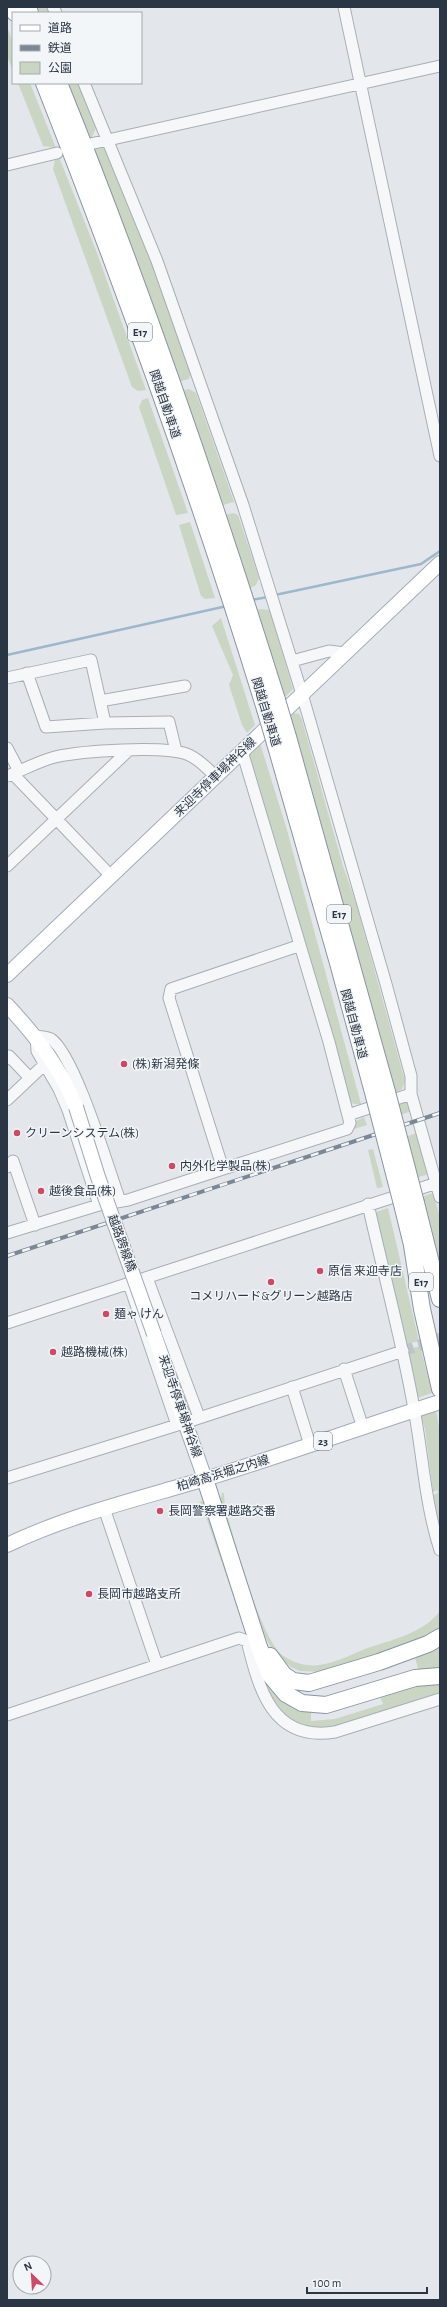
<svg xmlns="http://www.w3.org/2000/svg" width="447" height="2307" font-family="'Alegreya Sans','Noto Sans JP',sans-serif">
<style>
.green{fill:#cad5c4}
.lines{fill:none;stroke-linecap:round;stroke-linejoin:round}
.stream{stroke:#9eb7cb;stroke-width:2.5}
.minor-tunnel{stroke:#bec4ca;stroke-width:11;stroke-dasharray:11 5.5;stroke-linecap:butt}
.minor-casing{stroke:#a8aeb6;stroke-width:13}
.major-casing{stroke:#a2acb7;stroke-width:16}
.highway-casing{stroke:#8a95a2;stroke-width:18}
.minor{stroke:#f6f7f9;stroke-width:11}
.major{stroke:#fff;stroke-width:14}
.highway{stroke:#fff;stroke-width:16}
.rail-casing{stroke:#7c8795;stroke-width:4}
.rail{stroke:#f3f6f8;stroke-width:2.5;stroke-dasharray:8;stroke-linecap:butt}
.major-bridge-casing{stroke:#a2acb7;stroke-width:16;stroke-linecap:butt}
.highway-bridge-casing{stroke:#8a95a2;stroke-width:18;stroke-linecap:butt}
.major-bridge{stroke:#fff;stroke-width:14}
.highway-bridge{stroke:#fff;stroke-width:16}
.poi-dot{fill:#cf4967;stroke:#f3f6f8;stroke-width:1.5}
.labels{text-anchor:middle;stroke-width:3;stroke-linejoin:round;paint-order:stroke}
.shield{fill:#f3f6f8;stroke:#67707a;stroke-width:1}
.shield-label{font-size:11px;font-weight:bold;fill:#2b3644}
.street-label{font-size:12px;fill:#2b3644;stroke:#f3f6f8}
.poi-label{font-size:12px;fill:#2b3644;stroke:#f3f6f8;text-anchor:start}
</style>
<rect width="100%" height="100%" fill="#e3e7eb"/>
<path class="green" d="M36,7H47L49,13H39Z
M7,27L13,42V71L7,56Z
M18,83H30L56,148L43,146Z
M68,83H78L96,128L91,139Z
M103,148L107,150L153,261L191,372L189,379L177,382L92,149Z
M59,157L97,253L146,390L138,391L132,387L53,169L55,159Z
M189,389L196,393L234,502L219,506L180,391Z
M148,398L188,513L176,515L139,407L142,400Z
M233,513L238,515L259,578L256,585L247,590L222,516Z
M190,522L215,598L205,599L201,596L179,525Z
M260,609L269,610L271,614L293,689L281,701L253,611Z
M221,618L255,725L247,733L242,725L229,685L233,675L212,626Z
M293,713L299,714L302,720L343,866L356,903L405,1081L402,1089L395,1093L304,767L290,716Z
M260,743L287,830L361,1104H354L348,1101L247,754Z
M405,1102L409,1103L412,1111L397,1116L394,1106Z
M364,1117L367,1125L351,1130L350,1128L356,1121Z
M417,1133L429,1174L413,1179L402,1138Z
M373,1149L383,1187L377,1188L368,1150Z
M433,1193L440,1217V1268L418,1198Z
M388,1208L419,1341L406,1344L373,1213Z
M420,1346L432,1393L417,1398L406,1356L410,1349Z
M436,1411L440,1432V1534L433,1495L438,1493L437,1490L433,1492L425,1429L421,1416Z
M222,1493H224L225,1508C235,1540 259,1635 282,1655C289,1660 298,1664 307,1665C325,1668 348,1656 365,1649C391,1640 424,1633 440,1611V1629L418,1642L321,1672L300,1671L291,1667L272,1650L258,1622L220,1503Z
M202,1501L206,1507L262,1669L311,1710V1721L335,1719L383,1704L379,1694L440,1680V1696L341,1728L304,1727L278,1711L262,1680L203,1508L199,1502Z
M440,1643V1670L419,1673L414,1653Z"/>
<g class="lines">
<path class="stream" d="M275,595L421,564L440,551
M251,600L268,597
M7,655L227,606"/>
<path class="minor-tunnel" d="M403,1351L440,1338"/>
<defs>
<path id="minor" d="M53,7L56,13
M344,7L440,456
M84,83L157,261L243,505L302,694L386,984L411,1076V1094L440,1197
M90,144L440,66
M7,165L57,153
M292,661L329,651L344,653
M27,673L46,727L105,723
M7,678L91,660L105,723L169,722L176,751
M100,701L185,686
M7,748L19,771
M13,774L111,876
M7,776C23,770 39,761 55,757C81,751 166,745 189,755C200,760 207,768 215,776
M7,866L128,751
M7,1059L9,1056L30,1078
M7,1100L45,1064
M348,1115L411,1094
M7,1167L13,1161L35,1225
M223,1169L347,1129L350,1123L329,1042L242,751
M368,1204C383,1272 402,1340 414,1409C423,1456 425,1504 440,1550
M99,1205L68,1110L59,1089L37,1051L36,1036C41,1037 47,1037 51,1039C75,1055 109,1171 120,1201
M7,1233L99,1205L128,1200L223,1169L169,998L171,989L298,946
M147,1278L199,1417
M129,1284L177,1425
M7,1323L440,1182
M344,1369L363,1428
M292,1387L310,1445
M7,1478L187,1422L403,1351
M104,1508L157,1665
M7,1715L239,1638L247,1641C259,1689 272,1742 335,1732L440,1699"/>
<path id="major" d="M7,975L440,563
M7,1005C36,1036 60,1067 76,1107
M154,1334L205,1479
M7,1545C70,1515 138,1499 205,1479C284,1455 361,1427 440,1402"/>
<path id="highway" d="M13,7L15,13
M28,7L30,13
M44,83C125,289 200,497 265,709
M59,83C141,285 212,492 277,700
M288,737L387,1092
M275,743L338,963L374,1096
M416,1203L440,1299
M403,1208L413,1249
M411,1239L422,1309L440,1389
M205,1479L259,1647L270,1675L286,1694L302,1703L326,1705L415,1678L440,1676
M270,1656L284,1675L293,1681L309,1683L379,1662L428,1644L440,1637"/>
</defs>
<use href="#minor" class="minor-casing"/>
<use href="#major" class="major-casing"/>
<use href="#highway" class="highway-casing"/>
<use href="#minor" class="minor"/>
<use href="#major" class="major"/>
<use href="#highway" class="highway"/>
<defs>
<path id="rail" d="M7,1256L440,1113"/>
</defs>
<use href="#rail" class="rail-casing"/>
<use href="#rail" class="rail"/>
<defs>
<path id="major-bridge" d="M76,1107L98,1177L154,1334"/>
<path id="highway-bridge" d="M277,700L288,737
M265,709L275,743
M387,1092L416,1203
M374,1096L403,1208"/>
</defs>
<use href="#major-bridge" class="major-bridge-casing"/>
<use href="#highway-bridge" class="highway-bridge-casing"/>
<use href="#major-bridge" class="major-bridge"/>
<use href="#highway-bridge" class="highway-bridge"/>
</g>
<g class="poi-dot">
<circle cx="124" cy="1064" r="4"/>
<circle cx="17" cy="1133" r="4"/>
<circle cx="172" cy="1166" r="4"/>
<circle cx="41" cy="1191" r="4"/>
<circle cx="320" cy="1271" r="4"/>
<circle cx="271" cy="1282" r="4"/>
<circle cx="106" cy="1314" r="4"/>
<circle cx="53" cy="1352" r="4"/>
<circle cx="160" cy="1511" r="4"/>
<circle cx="89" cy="1594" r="4"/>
</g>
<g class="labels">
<g class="shield">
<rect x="128" y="323" width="24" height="18" rx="3"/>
<rect x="327" y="905" width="24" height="18" rx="3"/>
<rect x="409" y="1273" width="24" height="18" rx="3"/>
<rect x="314" y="1432" width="18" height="18" rx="3"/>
</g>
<g class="shield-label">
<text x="140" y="336">E17</text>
<text x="339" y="918">E17</text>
<text x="421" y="1286">E17</text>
<text x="323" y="1445">23</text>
</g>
<g class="street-label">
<text transform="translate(165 404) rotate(71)" y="4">関越自動車道</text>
<text transform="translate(266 712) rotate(73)" y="4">関越自動車道</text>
<text transform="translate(215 777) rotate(-44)" y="4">来迎寺停車場神谷線</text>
<text transform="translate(354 1024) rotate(75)" y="4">関越自動車道</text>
<text transform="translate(122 1243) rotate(70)" y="4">越路跨線橋</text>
<text transform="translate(180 1406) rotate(71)" y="4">来迎寺停車場神谷線</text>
<text transform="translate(223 1473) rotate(-17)" y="4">柏崎高浜堀之内線</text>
</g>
<g class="poi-label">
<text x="132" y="1068">(株)新潟発條</text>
<text x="25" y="1137">クリーンシステム(株)</text>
<text x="180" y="1170">内外化学製品(株)</text>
<text x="49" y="1195">越後食品(株)</text>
<text x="328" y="1275">原信 来迎寺店</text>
<text x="271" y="1300" text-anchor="middle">コメリハード&amp;グリーン越路店</text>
<text x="114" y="1318">麺ゃ けん</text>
<text x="61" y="1356">越路機械(株)</text>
<text x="168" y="1515">長岡警察署越路交番</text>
<text x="97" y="1598">長岡市越路支所</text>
</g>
</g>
<rect width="447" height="2307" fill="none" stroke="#2b3644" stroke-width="16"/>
<rect x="12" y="12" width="130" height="72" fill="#f3f6f8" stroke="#a3a9b0"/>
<rect x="20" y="25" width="20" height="6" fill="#ffffff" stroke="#a3a9b0"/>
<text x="48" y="32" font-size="12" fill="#2b3644">道路</text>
<rect x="20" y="45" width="20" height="6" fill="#7c8795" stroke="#a3a9b0"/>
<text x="48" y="52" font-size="12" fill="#2b3644">鉄道</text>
<rect x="20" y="62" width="20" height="12" fill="#cad5c4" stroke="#a3a9b0"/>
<text x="48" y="72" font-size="12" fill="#2b3644">公園</text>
<g transform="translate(32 2275) rotate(335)"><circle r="19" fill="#f3f6f8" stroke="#a3a9b0"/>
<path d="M0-3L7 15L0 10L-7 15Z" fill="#cf4967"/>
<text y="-6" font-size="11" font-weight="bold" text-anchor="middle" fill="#2b3644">N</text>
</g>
<path d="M307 2287v6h120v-6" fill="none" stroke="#2b3644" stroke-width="2"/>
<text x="313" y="2287" font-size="12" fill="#2b3644" stroke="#f3f6f8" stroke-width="3" paint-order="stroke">100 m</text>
</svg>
